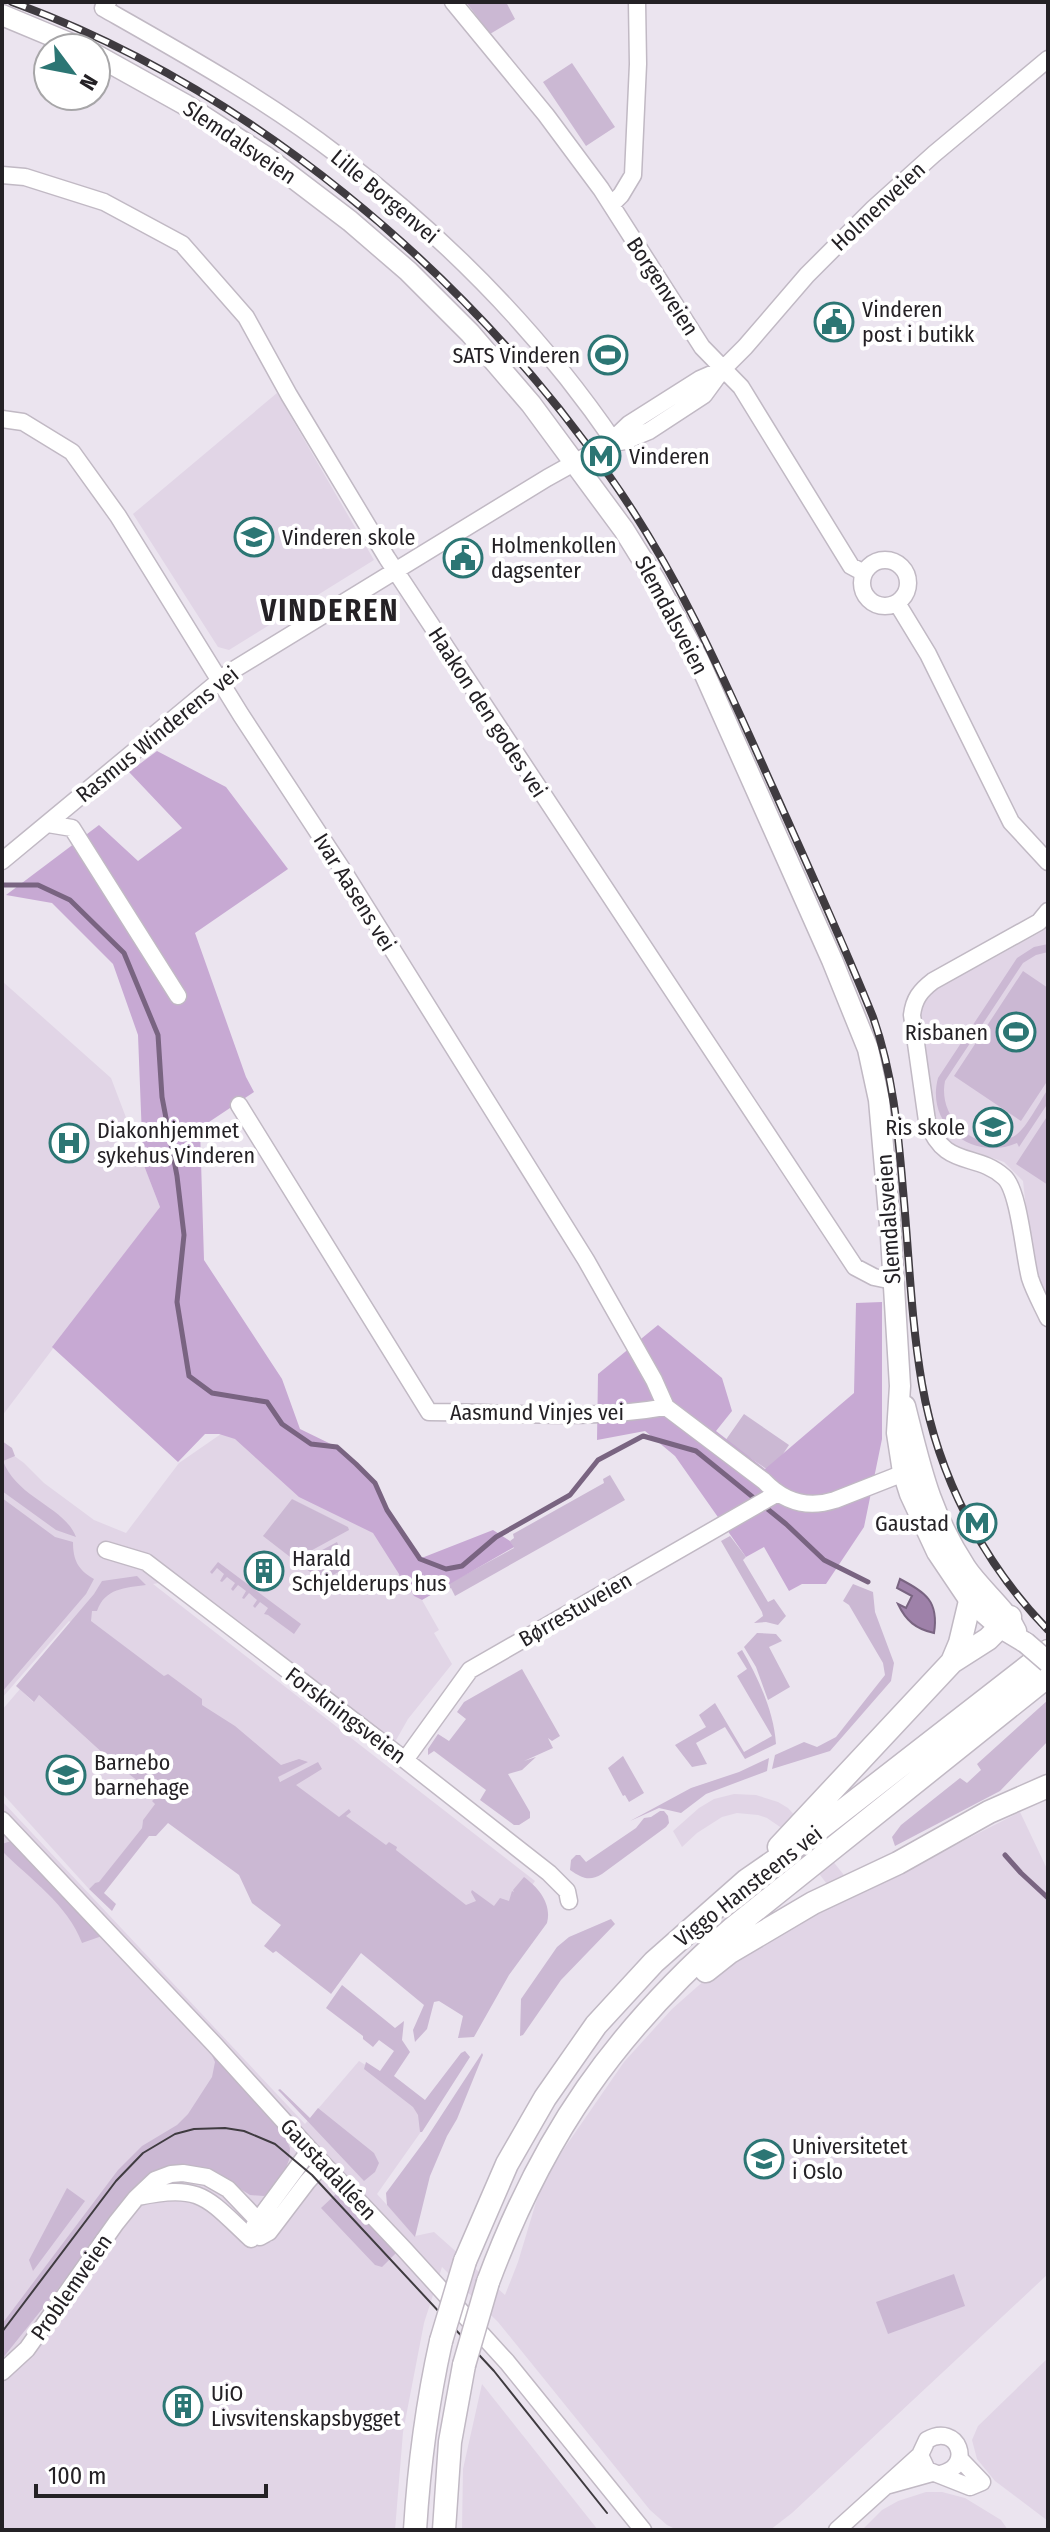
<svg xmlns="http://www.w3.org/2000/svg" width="1050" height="2532" font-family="'Fira Sans Condensed',sans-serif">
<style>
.built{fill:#e1d5e6}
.green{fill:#cbb8d3}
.forest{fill:#c7a9d3}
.water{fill:#9e81a9;stroke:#796481;stroke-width:2}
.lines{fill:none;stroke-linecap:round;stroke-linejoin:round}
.stream{stroke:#796481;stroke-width:5}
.minor-casing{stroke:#c1b9c4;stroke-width:19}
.major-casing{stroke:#c1b9c4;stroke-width:23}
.highway-casing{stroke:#c1b9c4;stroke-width:25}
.minor{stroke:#fff;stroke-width:16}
.major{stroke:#fff;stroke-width:20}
.highway{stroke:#fff;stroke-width:22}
.tram{stroke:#3f3b40;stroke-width:2}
.rail-casing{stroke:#3f3b40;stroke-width:8}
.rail{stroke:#fff;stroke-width:5;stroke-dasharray:15;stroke-linecap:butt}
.major-bridge-casing{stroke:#c1b9c4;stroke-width:23;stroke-linecap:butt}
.highway-bridge-casing{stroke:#c1b9c4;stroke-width:25;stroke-linecap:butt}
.major-bridge{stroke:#fff;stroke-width:20}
.highway-bridge{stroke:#fff;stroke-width:22}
.labels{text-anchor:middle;stroke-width:8;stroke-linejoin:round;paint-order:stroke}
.street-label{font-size:22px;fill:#242125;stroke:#fff}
.poi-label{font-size:22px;fill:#242125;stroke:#fff;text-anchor:start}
.district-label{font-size:30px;font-weight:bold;letter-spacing:2px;fill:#242125;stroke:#fff}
</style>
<rect width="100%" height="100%" fill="#ebe4ef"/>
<path class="built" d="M277,393L374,560L229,650L218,647L133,514Z
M1048,928V1307L1040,1288L1030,1244L1023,1181L1004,1162L976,1152L955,1148L941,1137L934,1116L920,1013L924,998L937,985L983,964Z
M2,981L111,1078L160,1207L2,1416Z
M267,1402L311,1444L337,1447L375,1483L387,1510L432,1578L414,1596L422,1600L439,1630L434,1633L452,1664L408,1719L391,1749L170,1581L153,1584L535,1881L515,1909L460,1918L69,1621L2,1698V1447L24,1463L44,1483L94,1520L126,1533L179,1463Z
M20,1689L33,1702L39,1695L107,1757L157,1796L155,1804L143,1820L142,1828L99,1883H95L89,1889L2,1793V1710Z
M734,1794L756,1795L778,1802L788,1808L808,1830L859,1894L1020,1812L1048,1871V2274L792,2513L770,2530H677L667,2525L650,2510L498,2322L442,2267L424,2323L403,2432L395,2530H2V1801L305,2124L359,2061L437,2109L377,2194L415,2236L434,2232L505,2295L518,2262L543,2179L624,2062L672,2009L715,1971L837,1897L786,1831L767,1818L758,1815L737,1813L722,1817L697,1833L682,1847L673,1831L699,1808L714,1799Z
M1048,2358V2521L995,2481L977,2459L972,2440L978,2426Z
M482,2384L598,2530H462L463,2469Z
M926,2492H942L965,2498L1001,2520L1008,2530H862L882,2510L898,2501Z"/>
<path class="green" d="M466,2H506L515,19L490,34Z
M572,63L615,127L586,146L543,82Z
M1048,944V952L1036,955L1023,963L945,1081C937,1119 979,1159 1016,1135C1027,1127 1040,1101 1048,1089V1103L1019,1147L1017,1143C974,1162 925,1126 938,1078L1017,958L1034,947Z
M1023,971L1048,988V1080L1021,1121L954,1076Z
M1048,1115V1185L1016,1164Z
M744,1414L789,1445L771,1472L725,1441Z
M2,1441L12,1448L15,1456L3,1461C17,1498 65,1507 76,1537L56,1530L2,1491Z
M610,1475L625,1500L455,1596L451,1588L449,1589L446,1585L514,1548L510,1541L514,1538L513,1534L604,1483L603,1479Z
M2,1498L55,1537L73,1542C73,1560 78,1570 94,1579L86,1594L2,1692Z
M292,1499L348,1527L349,1530L294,1560L263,1536Z
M730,1536L746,1557L743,1560L768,1602L774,1599L786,1616L778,1625L766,1622L754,1623L763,1616L762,1612L721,1541Z
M337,1542L339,1547L333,1551L344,1569L333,1575L331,1572L317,1577L298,1563Z
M218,1562L301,1624L294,1634L268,1615L264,1614L268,1608L260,1602L255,1608L253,1606L257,1600L249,1593L244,1599L242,1598L246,1591L238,1585L233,1591L231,1589L235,1583L227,1577L222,1582L220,1581L224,1574L217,1568L212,1574L210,1572Z
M137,1576L146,1585C125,1588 105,1588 97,1611H92L91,1621L164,1676L168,1674L202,1699V1705L235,1726L281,1765L299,1759L308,1762L278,1777L280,1782L318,1762L322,1769L296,1785L339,1817L349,1809L351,1812L346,1816L386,1845L389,1842L397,1847L396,1850L466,1905L476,1901L471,1892L472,1890L494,1906L500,1898L509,1901L512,1891L514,1892L513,1890L524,1877C539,1888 552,1904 547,1923L509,1975L474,2037L458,2038L463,2016L439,2001L434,2002L427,2029L415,2042L413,2030L424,2005L361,1953L331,1994L330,1993L276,1951L273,1953L264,1946L281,1925L252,1903L239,1875L168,1823L156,1836H149L104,1893L116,1904L112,1911L89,1889L95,1883L99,1882L142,1828L143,1820L155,1804L152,1801L157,1796L107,1757L39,1695L34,1702L16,1686L94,1594L102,1581Z
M853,1584L873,1592L875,1612L894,1663L891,1681L830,1751L772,1769L775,1755L804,1742L817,1747L836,1737L885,1675L883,1663L849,1605L843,1601Z
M757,1633L776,1634L782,1641L769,1647L790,1687L768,1700L756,1667L744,1647Z
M742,1650C758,1677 774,1712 776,1744L745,1759L725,1727L696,1743L707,1764L692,1767L675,1745L706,1727L699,1715L715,1703L744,1752L772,1736L737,1676L747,1669L737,1653Z
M522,1669L560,1736L552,1741L548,1738L553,1748L524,1761L536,1757L522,1770L508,1774L530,1812V1818L519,1825H514L480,1800L486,1790L434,1751L428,1755V1749L438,1734L449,1741L466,1719L457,1712L464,1702Z
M1048,1700V1741L1000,1791L895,1846L892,1837L901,1825L960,1778L967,1783L981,1770L977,1764Z
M623,1756L644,1793L629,1802L625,1795L623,1796L608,1768Z
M769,1758L767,1771L706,1794L681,1813L659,1808L630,1821L691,1788L739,1772Z
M660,1811H664L668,1816L669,1823L666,1827L602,1874C589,1882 582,1878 570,1870L571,1860L576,1855H580L586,1862L636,1828L644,1818L651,1817Z
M11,1841L14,1842L102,1936L82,1943C68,1905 30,1879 2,1851V1844Z
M611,1919L615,1924L561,1980L523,2035L520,2036L521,1999L557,1947L569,1937Z
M342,1985L395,2028L404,2021L402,2040L410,2052L394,2076L425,2100L461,2053L465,2051L470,2057L422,2132H420L418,2115L413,2107L364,2069L366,2062L380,2071L394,2051L379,2040L373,2047L363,2039V2036L326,2008Z
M210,2051L284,2134L290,2148L289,2160L285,2170L269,2194L264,2196L250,2195L223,2178L156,2173L131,2190L55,2293L2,2359V2324L118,2170L142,2146L177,2125L188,2114L212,2077L215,2062Z
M482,2053L483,2055L457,2119L447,2136L430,2176L415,2237L387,2205L386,2193L426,2139Z
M280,2089L310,2118L318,2108L374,2153L379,2163L375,2172L364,2181L281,2093L278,2090Z
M67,2188L85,2201L33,2271L29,2260Z
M337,2193L344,2198L396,2253L382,2267L375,2265L321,2208Z
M954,2274L965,2306L888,2334L876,2302Z"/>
<path class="forest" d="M157,751L226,787L288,869L195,933L246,1077L254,1092L200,1128L204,1260L282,1379L300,1429L337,1447L375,1483L387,1510L419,1559L493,1530L510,1541L514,1547L422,1600L414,1596L408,1586H403L399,1574L373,1533L299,1497L235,1439L219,1434H205L178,1462L52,1347L160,1207L143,1163L138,1035L113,964L52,903L6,895L99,825L138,861L182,828L129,772Z
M882,1302V1439L864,1527L826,1584H802L789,1591L764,1547L746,1557L675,1456L645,1431L597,1440L598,1374L658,1325L722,1378L732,1411L716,1431L765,1469L854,1393L856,1303Z"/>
<path class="water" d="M900,1579C926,1593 939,1601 934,1633C916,1629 906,1621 898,1604L906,1608L912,1596L897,1588Z"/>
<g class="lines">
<path class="stream" d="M2,885H38L70,900L124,953L158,1035L162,1097L177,1176L184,1235L177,1302L189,1376L212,1393L267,1402L282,1424L311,1444L337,1447L356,1464L375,1483L387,1510L420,1559L446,1569L462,1566L496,1537L570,1495L598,1460L643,1436L696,1451L786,1524L824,1560L868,1582
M1005,1855L1021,1873L1048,1898"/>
<defs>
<path id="minor" d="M108,2L103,8C184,54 265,99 339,156C444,236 540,333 615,443
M453,2L546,115L601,189L702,347L741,387L851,566L864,573
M2,175L25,177L104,202L182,244L246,317L289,395L387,558L855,1267L874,1277L893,1281
M612,204L621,195L633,175L638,64L637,2
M2,419L23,422L72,452L118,516L241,715L344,872L586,1260L654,1380L666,1407
M608,444L625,441L649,431L704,395L723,369L745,347L807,275L874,208L934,154L1048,59
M862 583a23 23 0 1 1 46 0a23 23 0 1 1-46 0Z
M897,603L928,654L1011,822L1048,862
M48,824L72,828L178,996
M2,861L230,672L547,478L608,444L629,424L700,379L723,369
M1048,911L1039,922L933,981C920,991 914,999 912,1015L927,1121C945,1170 975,1151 1004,1177C1019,1190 1024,1255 1030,1278C1034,1291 1042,1305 1048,1318
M239,1105L429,1412C508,1412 588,1421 666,1407L764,1481C784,1502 807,1509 835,1500L914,1469
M106,1550L146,1562L405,1760L549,1873L567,1891L569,1901
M405,1760L470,1670L776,1494
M2,1820L214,2044L310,2150L404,2249L507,2362L643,2530
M138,2197C201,2183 207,2198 251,2239
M254,2226L310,2150
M260,2237L269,2232L307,2182L323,2164
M2,2372L27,2349L116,2223L136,2198L155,2180L171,2174L183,2173L207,2177L228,2189L269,2232
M940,2474C975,2467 958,2422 927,2440L920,2455L927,2470L970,2487L982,2482L959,2458
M889,2485L932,2473
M837,2530L920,2455"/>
<path id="major" d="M2,15L81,48
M96,55L184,104L266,157L350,221L408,271L470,333L531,404L624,530L655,580L698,659L832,960L868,1049L879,1100L891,1237L900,1386L897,1433L903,1472L910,1494L937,1552L970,1601L1001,1628L1026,1643
M905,1406C921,1469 929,1511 966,1568C981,1590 1006,1609 1016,1631"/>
<path id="highway" d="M952,1662L960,1643L970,1601
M779,1847L952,1662L988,1639L1010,1617
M706,1971L730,1952L813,1903L898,1863L989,1812L1048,1786
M465,2261L507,2164L545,2098L596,2025L654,1962L747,1880L805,1840L1048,1651
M488,2282C543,2134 615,2032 733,1928L1048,1676
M415,2530C419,2465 427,2404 441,2341
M444,2530L450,2442L464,2365"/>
</defs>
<use href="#minor" class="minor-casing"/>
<use href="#major" class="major-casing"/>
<use href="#highway" class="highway-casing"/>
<use href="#minor" class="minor"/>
<use href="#major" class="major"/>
<use href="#highway" class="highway"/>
<path class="tram" d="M2,2332L116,2181L143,2153L175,2134L194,2129L225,2128L244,2131L275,2144L312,2175L494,2371L607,2513"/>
<defs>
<path id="rail" d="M12,2C249,88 466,271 610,477C678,573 725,681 773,788C807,864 842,940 873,1017C893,1074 898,1130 903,1190C909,1254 911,1320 922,1384C938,1476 983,1563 1048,1630"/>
</defs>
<use href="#rail" class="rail-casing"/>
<use href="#rail" class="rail"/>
<defs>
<path id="major-bridge" d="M1026,1643L1048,1662"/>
<path id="highway-bridge" d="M441,2341L465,2261
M464,2365L488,2282"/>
</defs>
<use href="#major-bridge" class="major-bridge-casing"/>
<use href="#highway-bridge" class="highway-bridge-casing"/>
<use href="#major-bridge" class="major-bridge"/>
<use href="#highway-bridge" class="highway-bridge"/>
</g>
<defs>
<symbol id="civic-ring" viewBox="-11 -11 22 22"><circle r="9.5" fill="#fff" stroke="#2c7674" stroke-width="1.5"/><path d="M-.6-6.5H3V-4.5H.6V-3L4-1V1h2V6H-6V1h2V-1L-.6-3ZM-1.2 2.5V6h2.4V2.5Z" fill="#2c7674"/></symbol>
<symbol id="stadium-ring" viewBox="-11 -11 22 22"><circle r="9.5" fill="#fff" stroke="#2c7674" stroke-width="1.5"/><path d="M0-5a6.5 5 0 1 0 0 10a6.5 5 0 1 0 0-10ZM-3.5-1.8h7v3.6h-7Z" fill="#2c7674"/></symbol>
<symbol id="metro-ring" viewBox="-11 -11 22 22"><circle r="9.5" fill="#fff" stroke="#2c7674" stroke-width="1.5"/><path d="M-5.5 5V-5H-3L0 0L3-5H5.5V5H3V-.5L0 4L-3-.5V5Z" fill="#2c7674"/></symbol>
<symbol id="school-ring" viewBox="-11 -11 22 22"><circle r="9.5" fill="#fff" stroke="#2c7674" stroke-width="1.5"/><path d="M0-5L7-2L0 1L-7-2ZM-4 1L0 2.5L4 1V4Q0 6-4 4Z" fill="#2c7674"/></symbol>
<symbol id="hospital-ring" viewBox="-11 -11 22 22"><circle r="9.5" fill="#fff" stroke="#2c7674" stroke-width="1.5"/><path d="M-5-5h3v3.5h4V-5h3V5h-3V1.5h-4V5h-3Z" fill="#2c7674"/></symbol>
<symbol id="building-ring" viewBox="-11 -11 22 22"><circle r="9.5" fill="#fff" stroke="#2c7674" stroke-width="1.5"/><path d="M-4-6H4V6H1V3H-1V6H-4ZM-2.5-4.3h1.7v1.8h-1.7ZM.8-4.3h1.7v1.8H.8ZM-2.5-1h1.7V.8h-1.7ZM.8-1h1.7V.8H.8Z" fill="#2c7674"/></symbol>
<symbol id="university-ring" viewBox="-11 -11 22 22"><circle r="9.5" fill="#fff" stroke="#2c7674" stroke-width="1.5"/><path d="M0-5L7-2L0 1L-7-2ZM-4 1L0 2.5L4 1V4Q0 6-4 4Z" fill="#2c7674"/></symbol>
</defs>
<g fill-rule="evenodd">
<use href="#civic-ring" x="812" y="300" width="44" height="44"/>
<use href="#stadium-ring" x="586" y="333" width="44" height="44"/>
<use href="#metro-ring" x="579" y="434" width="44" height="44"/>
<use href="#school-ring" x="232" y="515" width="44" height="44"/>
<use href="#civic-ring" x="441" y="536" width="44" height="44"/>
<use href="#stadium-ring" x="994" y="1010" width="44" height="44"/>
<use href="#school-ring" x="971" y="1105" width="44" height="44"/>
<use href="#hospital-ring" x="47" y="1121" width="44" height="44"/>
<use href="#metro-ring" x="955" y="1501" width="44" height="44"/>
<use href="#building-ring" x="242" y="1549" width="44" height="44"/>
<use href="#school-ring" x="44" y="1753" width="44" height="44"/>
<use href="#university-ring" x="742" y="2137" width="44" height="44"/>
<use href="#building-ring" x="161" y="2384" width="44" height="44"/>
</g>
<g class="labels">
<g class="street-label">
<text transform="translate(240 142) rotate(34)" y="8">Slemdalsveien</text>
<text transform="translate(385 196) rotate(40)" y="8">Lille Borgenvei</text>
<text transform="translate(878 206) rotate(-43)" y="8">Holmenveien</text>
<text transform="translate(663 286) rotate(57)" y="8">Borgenveien</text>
<text transform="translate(672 615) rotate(62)" y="8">Slemdalsveien</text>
<text transform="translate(488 712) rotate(57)" y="8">Haakon den godes vei</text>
<text transform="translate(157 734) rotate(-39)" y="8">Rasmus Winderens vei</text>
<text transform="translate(355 892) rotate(58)" y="8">Ivar Aasens vei</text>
<text transform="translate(888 1219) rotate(-94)" y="8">Slemdalsveien</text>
<text x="537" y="1420">Aasmund Vinjes vei</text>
<text transform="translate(575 1609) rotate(-30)" y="8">Børrestuveien</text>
<text transform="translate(346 1715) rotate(37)" y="8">Forskningsveien</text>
<text transform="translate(748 1886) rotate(-38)" y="8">Viggo Hansteens vei</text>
<text transform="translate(329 2169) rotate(47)" y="8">Gaustadalléen</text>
<text transform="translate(71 2287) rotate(-55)" y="8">Problemveien</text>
</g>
<g class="poi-label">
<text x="862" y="317">Vinderen<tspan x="862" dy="25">post i butikk</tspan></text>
<text x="580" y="363" text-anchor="end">SATS Vinderen</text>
<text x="629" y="464">Vinderen</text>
<text x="282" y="545">Vinderen skole</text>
<text x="491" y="553">Holmenkollen<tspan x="491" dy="25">dagsenter</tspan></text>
<text x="988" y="1040" text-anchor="end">Risbanen</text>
<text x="965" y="1135" text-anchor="end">Ris skole</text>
<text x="97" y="1138">Diakonhjemmet<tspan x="97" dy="25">sykehus Vinderen</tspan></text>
<text x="949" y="1531" text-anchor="end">Gaustad</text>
<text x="292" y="1566">Harald<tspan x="292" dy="25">Schjelderups hus</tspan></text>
<text x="94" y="1770">Barnebo<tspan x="94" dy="25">barnehage</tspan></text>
<text x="792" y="2154">Universitetet<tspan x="792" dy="25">i Oslo</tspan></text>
<text x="211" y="2401">UiO<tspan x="211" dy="25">Livsvitenskapsbygget</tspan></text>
</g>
<g class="district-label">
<text x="330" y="621">VINDEREN</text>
</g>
</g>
<rect width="1050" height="2532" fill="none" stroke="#242125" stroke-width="8"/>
<g transform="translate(72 72) rotate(122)"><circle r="38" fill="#ffffff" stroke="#a7a6a8" stroke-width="2"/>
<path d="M0-6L14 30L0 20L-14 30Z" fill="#2c7674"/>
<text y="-12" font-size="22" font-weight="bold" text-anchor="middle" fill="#242125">N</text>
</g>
<path d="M36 2484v12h230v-12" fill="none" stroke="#242125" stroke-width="4"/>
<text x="48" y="2484" font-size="24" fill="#242125" stroke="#ffffff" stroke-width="6" paint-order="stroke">100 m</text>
</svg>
